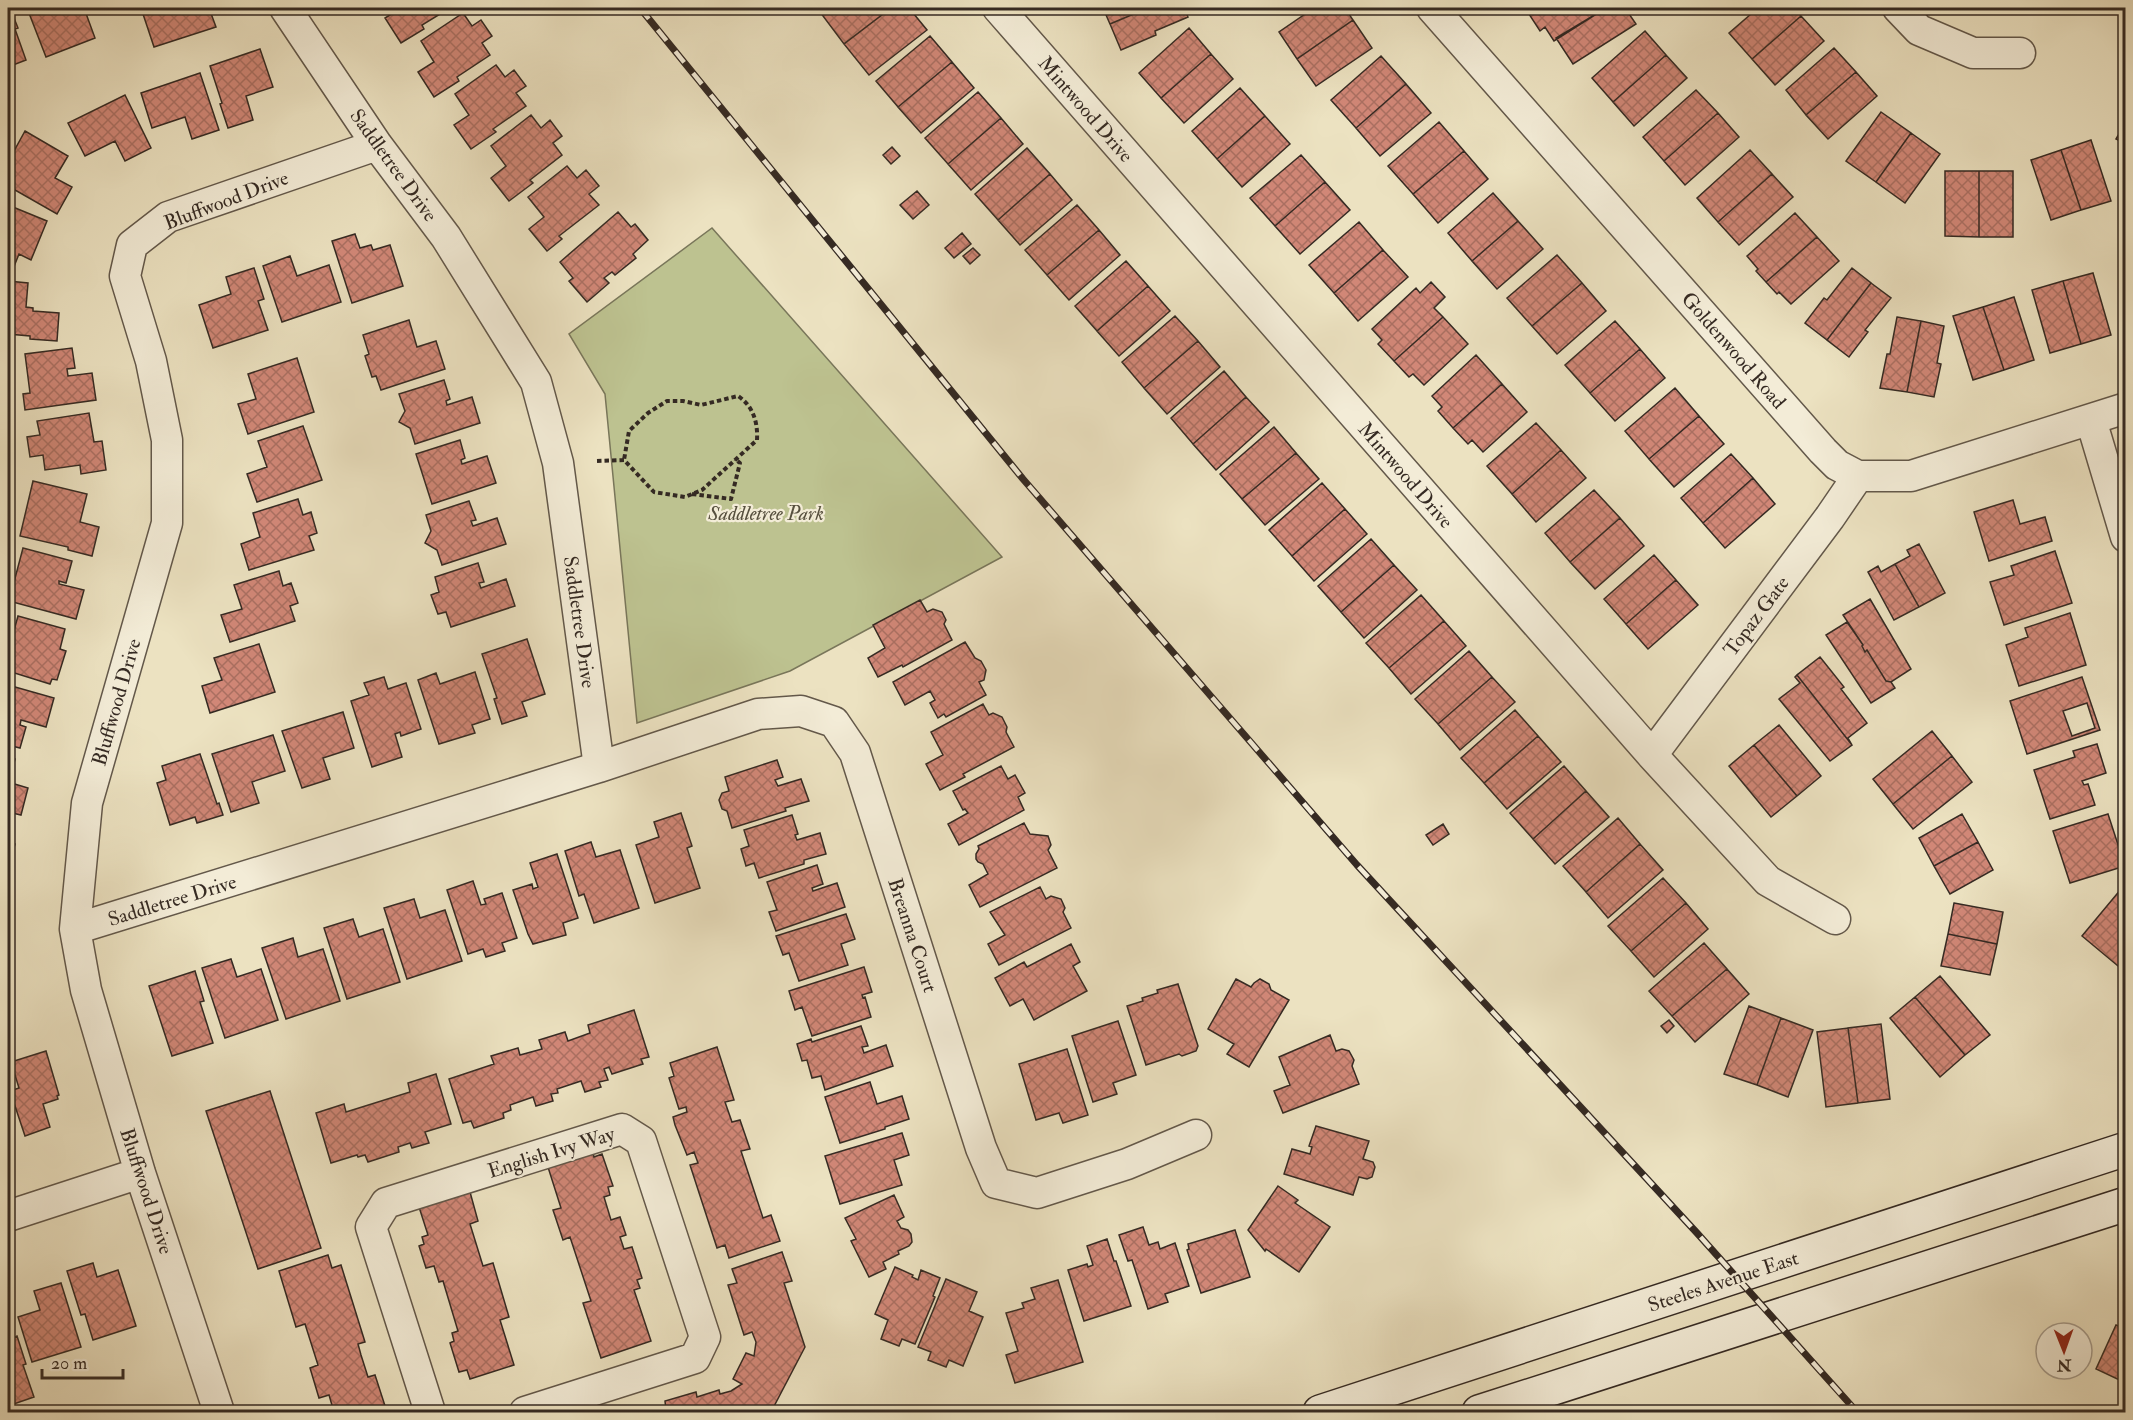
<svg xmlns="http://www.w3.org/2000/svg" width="2133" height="1420" font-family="'IM FELL Double Pica',serif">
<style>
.green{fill:#bdc290;stroke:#79765a;stroke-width:1.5}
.building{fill:url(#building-cross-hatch);stroke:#352a23;stroke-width:1.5;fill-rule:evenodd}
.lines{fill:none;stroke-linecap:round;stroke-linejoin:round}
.minor-casing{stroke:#63584a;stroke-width:33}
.secondary-casing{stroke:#352a23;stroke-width:36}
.path{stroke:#352a23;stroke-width:4;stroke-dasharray:4.5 3;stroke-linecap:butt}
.minor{stroke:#f3ecd7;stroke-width:30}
.secondary{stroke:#f3ecd7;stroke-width:33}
.rail-casing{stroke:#352a23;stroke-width:7}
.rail{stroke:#f3ecd7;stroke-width:4.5;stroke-dasharray:14;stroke-linecap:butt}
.labels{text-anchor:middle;stroke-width:4.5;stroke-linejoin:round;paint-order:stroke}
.street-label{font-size:20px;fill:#352a23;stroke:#f3ecd7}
.park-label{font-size:20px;font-style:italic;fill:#57503e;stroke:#f3ecd7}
</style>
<defs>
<pattern id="building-cross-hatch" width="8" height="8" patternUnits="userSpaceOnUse" patternTransform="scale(1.5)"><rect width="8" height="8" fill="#d18777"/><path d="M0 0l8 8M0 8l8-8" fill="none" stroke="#aa6f61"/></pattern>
</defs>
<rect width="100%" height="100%" fill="#ece2c1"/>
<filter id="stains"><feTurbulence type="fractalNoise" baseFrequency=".00333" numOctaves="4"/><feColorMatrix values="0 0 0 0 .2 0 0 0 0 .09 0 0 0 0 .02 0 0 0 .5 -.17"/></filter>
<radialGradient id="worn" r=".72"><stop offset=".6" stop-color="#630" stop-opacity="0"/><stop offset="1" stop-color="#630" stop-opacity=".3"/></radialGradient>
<path class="green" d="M712,228L1002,557L790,671L637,723L605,394L569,334Z"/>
<path class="building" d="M8,8H10L18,28L15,29L26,60L8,67Z
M27,8H84L95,38L46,57Z
M141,8H209L216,27L154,47Z
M401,8H400H450L422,25L424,29L401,43L385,18Z
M826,8H891L844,44L820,12Z
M891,8H909L927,30L869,75L844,44Z
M1103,8H1148L1110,24Z
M1148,8H1184L1188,17L1155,31L1156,35L1121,50L1110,24Z
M1314,8H1345L1353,20L1297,59L1279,32Z
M1525,8H1606L1554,41L1545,27L1540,31Z
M1606,8H1625L1636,24L1573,64L1556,38Z
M1758,8H1794L1801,16L1752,59L1729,33Z
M463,13L472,26L481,20L492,36L482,43L490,55L457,77L459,81L434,97L418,72L434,62L421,41Z
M1801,16L1824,41L1775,85L1752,59Z
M1353,20L1372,48L1316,86L1297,59Z
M1189,28L1211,54L1161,98L1139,73Z
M1645,31L1666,55L1613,102L1592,78Z
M930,36L952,62L898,107L876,81Z
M1834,48L1856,72L1806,115L1786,90Z
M260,49L273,87L246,96L253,120L228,128L220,104L222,103L210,66Z
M1211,54L1233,79L1184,123L1161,98Z
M1666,55L1687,78L1634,126L1613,102Z
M1381,56L1406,84L1356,128L1331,100Z
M952,62L974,88L921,133L898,107Z
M496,65L505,77L514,70L526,86L516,93L526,106L493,129L496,132L471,149L454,125L469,115L455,94Z
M1856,72L1877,96L1828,139L1806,115Z
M200,73L219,130L192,139L185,117L152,128L141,93Z
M1406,84L1431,113L1380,156L1356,128Z
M1240,88L1265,116L1217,159L1192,131Z
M1696,90L1718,113L1664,161L1643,137Z
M978,92L1001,118L948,164L925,138Z
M125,95L151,148L125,161L115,141L85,156L68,123Z
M1881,112L1911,133L1876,182L1846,161Z
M1718,113L1739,137L1685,185L1664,161Z
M531,115L541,128L550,120L562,136L553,143L562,155L530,180L533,183L509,201L491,178L506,166L491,146Z
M1265,116L1290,144L1242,187L1217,159Z
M1001,118L1023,144L971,190L948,164Z
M1439,122L1464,151L1413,194L1388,166Z
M2126,122V144L2116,139Z
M25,131L68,156L55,178L72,187L57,214L8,186V162Z
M1911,133L1940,154L1905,203L1876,182Z
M2091,140L2111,201L2081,210L2061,150Z
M892,147L900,156L891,164L883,155Z
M1027,148L1050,174L998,220L975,194Z
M1750,150L1772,174L1718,222L1697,198Z
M2061,150L2081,210L2051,220L2031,160Z
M1464,151L1488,179L1438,223L1413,194Z
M1301,155L1325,182L1275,226L1250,198Z
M567,166L577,178L586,170L599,186L589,194L599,205L559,236L562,239L547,251L529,229L544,217L528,197Z
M1945,171H1979V237L1945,236Z
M1979,171H2013V237H1979Z
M1050,174L1072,200L1020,245L998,220Z
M1772,174L1793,197L1739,245L1718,222Z
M1325,182L1350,210L1300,254L1275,226Z
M917,191L929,205L913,219L900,205Z
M1493,193L1518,221L1472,261L1448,233Z
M8,205L47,221L31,260L19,254L13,269L8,267Z
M1077,205L1099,230L1047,275L1025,250Z
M618,212L631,227L635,224L648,240L633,254L636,258L615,275L612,272L604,278L609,283L587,302L569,281L573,278L560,262Z
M1795,213L1817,237L1766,282L1756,271L1758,269L1747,256Z
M1518,221L1543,249L1497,289L1472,261Z
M1359,222L1383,250L1334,293L1309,265Z
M1099,230L1120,255L1069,300L1047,275Z
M962,233L971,244L954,258L945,248Z
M355,234L360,248L371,245L373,250L390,245L403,286L352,303L332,241Z
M1817,237L1839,261L1791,304L1779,292L1777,294L1766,282Z
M973,248L980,255L970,264L963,256Z
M1383,250L1408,277L1358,321L1334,293Z
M1557,255L1582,283L1532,326L1507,298Z
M290,256L297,276L329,265L341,302L282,322L263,266Z
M1126,261L1148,286L1097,331L1075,306Z
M254,268L264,299L258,301L268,330L213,348L199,305L231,294L226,277Z
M1852,268L1871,283L1827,340L1805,323L1824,298L1827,300Z
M2093,273L2111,335L2081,344L2063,281Z
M8,281L28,283L26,307L33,308V311L59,313L57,341L30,339V336L8,334Z
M2063,281L2081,344L2050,353L2032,290Z
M1431,282L1445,297L1434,308L1443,317L1394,361L1378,344L1382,340L1372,329L1416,288L1420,293Z
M1582,283L1606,311L1557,354L1532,326Z
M1871,283L1891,298L1865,330L1868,332L1849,357L1827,340Z
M1148,286L1170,311L1119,356L1097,331Z
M2014,297L2034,360L2004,370L1983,307Z
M1983,307L2004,370L1973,380L1953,316Z
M1175,316L1198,341L1144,388L1122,362Z
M1443,317L1468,344L1424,385L1413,374L1409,377L1394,361Z
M1897,317L1921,321L1907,392L1880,388L1887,354H1890Z
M409,320L417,347L436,341L445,369L381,390L376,376L372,377L365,356L369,354L363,335Z
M1615,321L1640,349L1590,393L1565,365Z
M1921,321L1944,326L1937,363L1941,364L1934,397L1907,392Z
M1198,341L1220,367L1167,414L1144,388Z
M72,348L75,368L67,369L68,376L92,373L96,400L25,410L23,394L30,393L25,354Z
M1640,349L1665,378L1615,421L1590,393Z
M1476,355L1502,384L1453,428L1438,411L1442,407L1432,396Z
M297,358L314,412L248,434L238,404L256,399L248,374Z
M1224,371L1246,397L1193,444L1171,418Z
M444,380L450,399L446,401L447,405L472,397L480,423L415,444L410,428L399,422L405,411L399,394Z
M1502,384L1527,412L1483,452L1472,440L1468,444L1453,428Z
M1675,388L1699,416L1649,459L1625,431Z
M1246,397L1269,422L1216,470L1193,444Z
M89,413L94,442L102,441L106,470L81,474L80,465L45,470L43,455L30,457L27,437L40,435L37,421Z
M1699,416L1724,444L1674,487L1649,459Z
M1536,423L1561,450L1512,494L1487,466Z
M303,426L322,480L257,502L247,474L267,467L258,441Z
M1274,427L1296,453L1242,499L1220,474Z
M460,440L465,458L461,460L462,464L487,456L496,483L432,504L416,454Z
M1561,450L1586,478L1536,522L1512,494Z
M1296,453L1319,479L1265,525L1242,499Z
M1731,454L1753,478L1703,523L1681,498Z
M1753,478L1775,504L1725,548L1703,523Z
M33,481L87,494L80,522L99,527L92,556L68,550V547L20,536Z
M1322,483L1345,509L1292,556L1269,530Z
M1594,490L1620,518L1570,562L1545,533Z
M298,499L303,515L311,512L317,533L309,536L314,550L249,570L241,544L260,537L253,513Z
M2013,500L2020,524L2045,517L2052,541L1989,561L1974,512Z
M469,501L476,520L471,521L473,526L497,518L506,544L442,565L437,550L425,543L431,531L426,515Z
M1345,509L1367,534L1314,581L1292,556Z
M1620,518L1644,546L1595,589L1570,562Z
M1371,539L1394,565L1341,612L1318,586Z
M1919,544L1945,593L1919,607L1895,564L1910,556L1907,550Z
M23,548L72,561L66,583L59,581V584L84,590L76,619L9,601Z
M2055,551L2072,603L2004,625L1990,582L2014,575L2011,566Z
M1654,555L1676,580L1626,624L1604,599Z
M478,563L484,582L479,583L481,588L506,579L515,606L451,627L446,612L438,614L431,595L439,592L435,577Z
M1895,564L1919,607L1894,620L1868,572L1878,566L1881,572Z
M1394,565L1417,590L1364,638L1341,612Z
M279,571L283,586L291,583L298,603L290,606L295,621L230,642L221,615L242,609L234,585Z
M1676,580L1698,605L1648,649L1626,624Z
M1421,595L1444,621L1389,668L1366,643Z
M1870,599L1911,669L1891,682L1886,681L1867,650L1865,652L1862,646L1863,645L1843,615Z
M920,600L927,612L933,609L942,612L946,620L944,624L952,640L903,667L902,665L878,677L868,658L885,648L873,625Z
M2070,613L2086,665L2019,686L2006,645L2028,637L2025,628Z
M18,616L65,629L60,649L66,651L57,680L52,679L50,684L8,671V652Z
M1444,621L1466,646L1411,694L1389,668Z
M1847,622L1863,645L1862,646L1865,652L1867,650L1886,681L1891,682L1895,688L1871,703L1826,635Z
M527,639L545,694L522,702L527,716L502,724L494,699L497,698L482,654Z
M965,642L975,658L981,661L986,670L984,680L979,682L986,695L946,717L944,714L938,718L930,703L935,700L930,691L905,705L893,682Z
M259,644L275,692L210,713L202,686L222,680L214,658Z
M1469,651L1492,677L1438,724L1415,699Z
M1820,657L1844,687L1841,689L1867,723L1848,738L1852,745L1797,675Z
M475,672L490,719L472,725L475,733L439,744L418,680L436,673L440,684Z
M1797,675L1852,745L1830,761L1779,699L1800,683L1795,677Z
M384,677L388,689L406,683L421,729L401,736L400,732L395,734L402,757L372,767L351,701L369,695L364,683Z
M1492,677L1515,702L1460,750L1438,724Z
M2082,677L2100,730L2027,754L2010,701ZM2087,703L2095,728L2072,736L2063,711Z
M8,685L54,698L46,727L21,720L20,725L26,727L20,748L8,745Z
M983,704L989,715L993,713L1002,717L1007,727L1006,732L1014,747L963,774L965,777L940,790L926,764L943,755L931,732Z
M1515,710L1538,736L1484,783L1461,758Z
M343,712L354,748L323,758L330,779L302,788L282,731Z
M1779,725L1821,776L1797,796L1754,745Z
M1932,731L1952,756L1893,804L1873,779Z
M273,735L285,771L252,782L259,803L231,812L212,754Z
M1538,736L1561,762L1507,809L1484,783Z
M2097,744L2106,773L2082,781L2084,785L2088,784L2095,805L2050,819L2034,770L2075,757L2073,751Z
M1754,745L1797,796L1771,817L1729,766Z
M200,754L217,804L219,803L223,815L197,823L195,817L170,825L157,783L166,780L162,766Z
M1952,756L1972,782L1913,829L1893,804Z
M8,757L15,759L10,779H8Z
M777,760L783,777L775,780L778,786L801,779L809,801L785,808L786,811L732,828L727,811L722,809L719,800L722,793L729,791L725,777Z
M1001,766L1008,779L1015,775L1025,793L1018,797L1024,810L959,845L948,824L968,813L965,809L963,810L953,791Z
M1564,766L1586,791L1533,839L1510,813Z
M8,782L28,788L21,815L8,812Z
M1586,791L1609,817L1555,864L1533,839Z
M681,813L692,846L687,848L700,888L655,903L636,845L659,837L654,822Z
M1962,814L1978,842L1934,866L1919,838Z
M2108,814L2125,866L2070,883L2053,831Z
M792,815L798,834L795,835L797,840L820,833L826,854L804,860V864L759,878L754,863L746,866L741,849L749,846L744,830Z
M1618,818L1640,844L1586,892L1563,866Z
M1024,823L1030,834L1048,836L1051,845L1048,850L1057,868L980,907L969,885L988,874L983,864L978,862L976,859V854L979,849L978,846Z
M1443,824L1449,834L1433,845L1426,835Z
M8,842L15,844L8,870Z
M591,842L596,857L620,850L639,908L594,923L584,894L579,896L565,851Z
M1978,842L1993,870L1950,894L1934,866Z
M1640,844L1663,870L1608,918L1586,892Z
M557,854L578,918L563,923L566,935L533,944L528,934L513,890L532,884L533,889L538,887L530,863Z
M817,865L823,884L812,888L813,891L837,883L845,907L776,931L769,912L777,910L767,882Z
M1663,878L1686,903L1631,951L1608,926Z
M473,881L481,905L486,904L484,899L502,893L517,938L502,943L505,951L486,957L483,949L468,954L447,890Z
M2126,883V968L2124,971L2082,936Z
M1040,887L1046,899L1051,896L1061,899L1065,908L1063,912L1071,928L999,965L988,944L1005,935L990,912Z
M414,899L420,918L445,910L462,961L407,979L384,908Z
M1686,903L1708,929L1654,977L1631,951Z
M1954,903L2003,912L1997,944L1948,934Z
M846,914L855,939L841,944L848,965L799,981L789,953L783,955L776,936Z
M353,919L359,937L383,929L400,982L347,999L324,928Z
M1948,934L1997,944L1990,975L1941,966Z
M293,938L298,957L323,949L340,1001L286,1019L262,948Z
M1704,943L1727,969L1672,1016L1649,991Z
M1071,944L1080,962L1073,966L1087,991L1034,1020L1023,999L1010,1006L995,978L1024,962L1027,967Z
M231,959L237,977L261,969L278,1020L225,1038L202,968Z
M864,967L872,992L862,995L863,998L865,997L871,1017L812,1036L802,1007L795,1010L789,991Z
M1727,969L1749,994L1695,1042L1672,1016Z
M195,971L204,1001L200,1002L213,1043L172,1056L149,986Z
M1940,976L1990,1035L1965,1055L1915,997Z
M1236,979L1251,987L1254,983L1260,979L1269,984L1271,990L1289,1000L1249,1067L1227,1054L1234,1044L1208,1029Z
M1178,984L1198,1046L1196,1051L1182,1056L1179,1054L1146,1065L1127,1006L1143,1001L1142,998L1158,993L1157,990Z
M1915,997L1965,1055L1940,1077L1890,1018Z
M1749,1006L1781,1018L1757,1085L1724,1074Z
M634,1010L649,1057L641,1059L643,1064L612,1074L609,1067L604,1069L608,1080L599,1082L601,1087L585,1092L581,1081L557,1089L558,1093L551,1094L553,1101L536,1106L533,1097L510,1105L511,1110L503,1113L504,1118L474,1128L471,1121L463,1123L449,1079L494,1064L491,1056L518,1048L520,1055L542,1049L539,1040L565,1032L568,1041L590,1033L588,1025Z
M1781,1018L1813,1030L1788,1097L1757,1085Z
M1669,1020L1674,1026L1667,1033L1661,1026Z
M1118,1021L1136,1075L1113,1083L1117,1094L1093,1102L1072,1036Z
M1881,1024L1890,1099L1858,1103L1848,1028Z
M861,1026L868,1046L862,1047L864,1053L886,1045L893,1066L825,1090L821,1076L812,1078L807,1060L802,1061L797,1044L811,1039L812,1042Z
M1848,1028L1858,1103L1826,1107L1817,1032Z
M1330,1035L1336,1051L1342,1049L1349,1051L1354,1060L1352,1066L1359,1084L1283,1113L1274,1091L1290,1085L1279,1057Z
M717,1047L734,1100L725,1102L732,1122L740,1120L750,1149L741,1151L763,1218L771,1215L780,1241L729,1258L725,1245L717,1248L690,1165L698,1163L694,1152L687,1155L675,1125L673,1117L687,1112L686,1107L679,1109L669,1078L674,1076L670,1063Z
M1067,1049L1088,1115L1063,1123L1059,1113L1036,1120L1019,1064Z
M46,1051L59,1095L57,1096L58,1099L43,1104L50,1127L25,1136L10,1091L19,1088L11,1062Z
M436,1074L451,1124L425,1132L429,1143L412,1148L410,1143L398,1147L399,1152L368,1162L365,1155L358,1157L357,1155L331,1163L316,1113L344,1104L346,1112L410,1092L408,1083Z
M870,1082L877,1104L902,1096L909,1119L885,1127V1129L840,1143L825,1097Z
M270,1091L321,1248L258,1269L206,1111Z
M1316,1126L1369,1141L1363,1159L1373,1162L1375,1167L1372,1177L1367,1179L1359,1177L1353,1195L1284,1174L1292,1149L1310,1154L1312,1147L1309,1146Z
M902,1133L909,1155L894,1160L902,1185L840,1204L825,1156Z
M592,1149L594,1157L602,1154L613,1186L608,1187L610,1195L604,1197L611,1220L620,1217L626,1235L620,1237L624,1249L632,1247L642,1278L637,1280L640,1288L634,1290L651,1341L601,1358L583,1303L591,1301L570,1237L563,1240L553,1210L561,1208L547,1164Z
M1278,1186L1298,1200L1295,1203L1330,1227L1299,1272L1266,1249L1265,1251L1248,1230Z
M470,1192L478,1221L470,1224L483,1266L493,1263L509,1317L500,1320L514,1365L470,1379L467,1370L459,1372L450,1343L454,1341L452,1333L458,1331L443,1281L439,1282L434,1266L426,1268L419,1246L424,1244L422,1237L428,1235L419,1207Z
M894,1195L904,1217L897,1221L901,1228L908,1230L911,1234L912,1242L909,1246L898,1251L899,1254L883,1262L886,1269L869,1277L851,1241L856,1239L845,1218Z
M1143,1227L1149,1245L1158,1242L1160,1249L1175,1243L1189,1286L1165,1294L1168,1302L1148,1309L1132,1260L1128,1261L1119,1235Z
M1235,1230L1250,1277L1201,1293L1187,1250L1189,1249L1188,1244Z
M1107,1239L1114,1261H1116L1131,1306L1084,1321L1068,1270L1087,1264L1088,1267L1093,1265L1087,1246Z
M782,1252L792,1281L784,1283L805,1347L771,1412H658L666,1410L665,1401L696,1392L697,1397L719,1390L720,1394L731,1391L742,1384L733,1379L746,1353L754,1356L756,1342L752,1332L744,1335L728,1285L737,1283L732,1269Z
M328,1255L332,1268L341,1265L365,1342L358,1344L361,1355L368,1377L375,1375L387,1412H334L329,1395L319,1398L310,1368L318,1365L305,1324L296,1327L279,1271Z
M93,1263L97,1277L118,1270L136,1326L93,1340L85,1314L81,1315L67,1271Z
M895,1267L913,1275L912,1277L918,1280L921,1270L940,1278L933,1296L935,1297L915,1344L902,1339L899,1346L881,1339L888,1320L875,1314Z
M946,1279L977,1292L969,1311L983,1317L963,1366L949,1360L946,1367L928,1360L931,1352L918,1347Z
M1058,1280L1083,1362L1015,1383L1006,1355L1018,1351L1006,1313L1024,1308L1022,1303L1035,1299L1031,1288Z
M61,1283L81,1347L32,1362L18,1317L40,1310L34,1291Z
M2116,1325L2126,1329V1383L2096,1369Z
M17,1336L26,1364L23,1365L34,1397L8,1406V1340Z"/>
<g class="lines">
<defs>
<path id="minor" d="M998,8L1652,755L1768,881L1835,919
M1432,8L1823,451L1837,465L1858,476H1911L2126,408
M1898,8L1919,30L1973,53H2020
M2091,420L2126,537
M1652,755L1830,517L1858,476
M599,767L758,714L801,711L834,722L855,753L981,1148L996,1183L1037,1193L1127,1164L1196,1135
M75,929L599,767L558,463L536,382L446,237L377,145L285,8
M8,1216L140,1173
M219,1412L140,1173L86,990L75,929L87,803L167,523V440L151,361L125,276L132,245L168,217L377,145
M430,1412L371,1227L386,1203L622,1129L641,1141L705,1337L695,1358L525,1412"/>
<path id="secondary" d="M1320,1412L2126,1149
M1479,1412L2126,1204"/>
</defs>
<use href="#minor" class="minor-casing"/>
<use href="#secondary" class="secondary-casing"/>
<path class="path" d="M597,461L624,460L654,492L685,497L702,490L757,440C758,422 753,406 738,396L701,405L683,401H667L648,413L629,431L624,460
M692,494L731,499L740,463L735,459"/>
<use href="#minor" class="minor"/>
<use href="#secondary" class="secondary"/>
<defs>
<path id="rail" d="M640,8L1023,479L1357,865L1697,1233L1857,1412"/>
</defs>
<use href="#rail" class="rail-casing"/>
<use href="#rail" class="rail"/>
</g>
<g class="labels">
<g class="street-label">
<text transform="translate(1086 109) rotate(49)" y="7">Mintwood Drive</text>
<text transform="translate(394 165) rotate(54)" y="7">Saddletree Drive</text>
<text transform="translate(226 200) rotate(-21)" y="7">Bluffwood Drive</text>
<text transform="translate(1734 350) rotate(49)" y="7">Goldenwood Road</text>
<text transform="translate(1406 475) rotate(49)" y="7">Mintwood Drive</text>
<text transform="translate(1756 616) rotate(-53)" y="7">Topaz Gate</text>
<text transform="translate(580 622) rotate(82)" y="7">Saddletree Drive</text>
<text transform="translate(116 702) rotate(-74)" y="7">Bluffwood Drive</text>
<text transform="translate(172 900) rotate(-17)" y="7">Saddletree Drive</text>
<text transform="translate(913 935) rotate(72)" y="7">Breanna Court</text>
<text transform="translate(551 1152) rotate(-17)" y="7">English Ivy Way</text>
<text transform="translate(147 1191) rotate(72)" y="7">Bluffwood Drive</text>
<text transform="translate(1723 1281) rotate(-18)" y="7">Steeles Avenue East</text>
</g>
<g class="park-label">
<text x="766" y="520">Saddletree Park</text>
</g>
</g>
<rect width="2133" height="1420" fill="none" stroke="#ece2c1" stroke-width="30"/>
<rect x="9" y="9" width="2115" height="1402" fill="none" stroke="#352a23" stroke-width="3"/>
<rect x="15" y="15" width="2103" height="1390" fill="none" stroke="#352a23" stroke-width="1.5"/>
<g transform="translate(2064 1351) rotate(179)"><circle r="28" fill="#f3ecd7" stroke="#a79e8f" stroke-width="1.5"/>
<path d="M0-4.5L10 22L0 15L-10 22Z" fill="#8f2418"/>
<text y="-9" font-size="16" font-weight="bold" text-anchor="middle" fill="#352a23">N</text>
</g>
<path d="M42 1369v9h81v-9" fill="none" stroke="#352a23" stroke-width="3"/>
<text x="51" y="1369" font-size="18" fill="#352a23" stroke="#f3ecd7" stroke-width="4.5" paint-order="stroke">20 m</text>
<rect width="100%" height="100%" filter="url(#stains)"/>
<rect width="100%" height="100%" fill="url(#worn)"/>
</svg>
